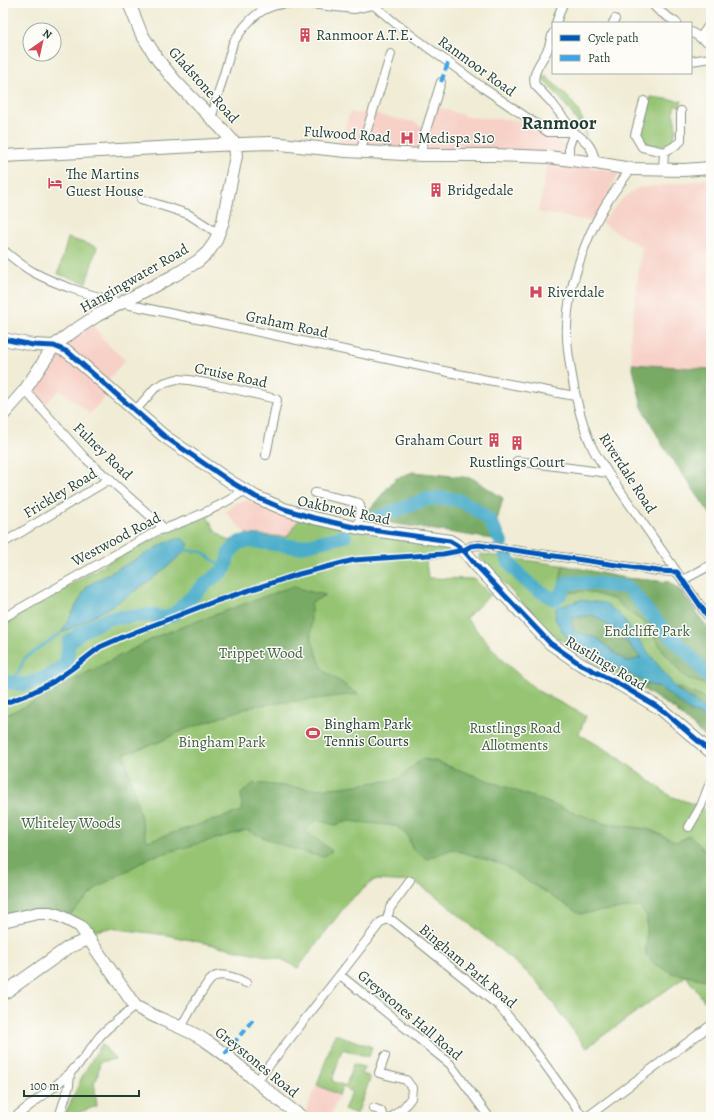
<svg xmlns="http://www.w3.org/2000/svg" width="714" height="1120" font-family="Alegreya,serif">
<style>
.built{fill:#f7d1c8}
.green{fill:#96c473;stroke:#5a8054}
.forest{fill:#78aa65;stroke:#4c744c}
.water{fill:#4badca;stroke:#35757f;fill-rule:evenodd}
.lines{fill:none;stroke-linecap:round;stroke-linejoin:round}
.stream{stroke:#4badca;stroke-width:2.5}
.river{stroke:#4badca;stroke-width:14}
.street-casing{stroke:#889484;stroke-width:10}
.secondary-casing{stroke:#889484;stroke-width:14}
.street{stroke:#fff;stroke-width:8}
.secondary{stroke:#fff;stroke-width:12}
.quiet{stroke:#3da4eb;stroke-width:4;stroke-dasharray:8 4;stroke-linecap:butt}
.cycleway-casing{stroke:#fdfcf7;stroke-width:8}
.cycleway{stroke:#0057b8;stroke-width:5}
.labels{text-anchor:middle;stroke-width:3;stroke-linejoin:round;paint-order:stroke}
.poi-label{font-size:15px;fill:#1f3d34;stroke:#fdfcf7;text-anchor:start}
.street-label{font-size:15px;fill:#1f3d34;stroke:#fdfcf7}
.park-label{font-size:15px;fill:#3d5f44;stroke:#fdfcf7}
.district-label{font-size:19px;font-weight:bold;fill:#1f3d34;stroke:#fdfcf7}
</style>
<rect width="100%" height="100%" fill="#fdfcf7"/>
<filter id="ink" filterUnits="userSpaceOnUse"><feTurbulence type="fractalNoise" baseFrequency=".025" numOctaves="2"/><feDisplacementMap in="SourceGraphic" scale="8" xChannelSelector="R" yChannelSelector="G"/><feConvolveMatrix kernelMatrix="1 2 1 2 8 2 1 2 1" color-interpolation-filters="sRGB"/></filter>
<filter id="wash" filterUnits="userSpaceOnUse"><feTurbulence type="fractalNoise" baseFrequency=".012" numOctaves="4" result="noise"/><feDisplacementMap in="SourceGraphic" scale="16" xChannelSelector="R" yChannelSelector="G"/><feGaussianBlur stdDeviation="0.9" result="paint"/><feColorMatrix in="noise" values="0 0 0 0 0 0 0 0 0 0 0 0 0 0 0 0 0 1.4 0 .05"/><feComposite in="paint" operator="in"/></filter>
<g filter="url(#wash)">
<rect width="100%" height="100%" fill="#f0ecd5"/>
<path class="built" d="M433,105L468,117L520,120L531,125L565,146L564,154L426,153L339,143L350,112L359,114L374,113L382,116L389,117L398,119L414,122L424,128Z
M548,161L619,172L594,222L538,212Z
M711,179V369L632,364L630,341L642,247L601,223L621,200L637,188Z
M93,325L106,343L125,360L103,386L109,391L90,414L60,389L45,405L30,386L56,352Z
M247,500L282,514L300,518L287,537L246,534L226,512L236,502Z
M317,1085L339,1095L330,1117H303Z"/>
<path class="green" d="M543,74C562,91 585,109 586,136C574,116 561,96 543,81Z
M651,97L682,101L681,107L675,105C672,114 675,119 676,127C677,137 668,146 658,146C650,146 643,143 638,137L640,126L645,121L646,117V110Z
M68,238L97,247L86,283L58,274Z
M206,514L216,532L229,541L246,534L287,537L300,518L450,543L464,553L426,561L428,578L475,579L490,595L466,618L504,662L538,691L586,716L579,734L615,755L670,796L702,807L711,819V1010L686,976L586,1048L536,980L440,899L415,882L374,880L349,901L298,968L281,959L166,935L110,928L90,932L70,915H3V625L110,561Z
M480,554L560,565L624,578L669,582L681,591L711,633V742L674,709L629,680L586,658L549,632L489,567L479,556Z
M335,1034L372,1047L369,1057L342,1049L332,1081L346,1086L353,1064L364,1067L362,1074L368,1076L370,1079L357,1114L344,1109L352,1092L343,1087L339,1095L317,1085Z
M102,1044L115,1059L100,1062L97,1079L94,1081L97,1106L80,1112L78,1117L65,1115C76,1090 86,1066 102,1044Z"/>
<path class="forest" d="M632,364L710,369L707,387L708,431L711,435V515L663,446L642,407Z
M413,472L472,478L503,498L496,524L505,541L365,519L369,510L395,479Z
M563,565L624,578L669,582L681,591L711,633V691L704,684L685,678L664,652L645,623L624,609L616,600L585,591L566,593L559,586Z
M293,586L307,591L325,595L311,603V638L323,670L358,694L253,706L184,730L159,742L124,754L147,841L242,811L241,794L254,783L312,789L342,787L398,779L422,759L435,761L606,824L648,829L677,842L690,835L711,857V981L672,973L655,964L646,955V935L647,916L639,907L618,909L580,914L503,865L452,849L427,859L412,849L408,836L396,826L349,821L335,825L317,820L304,831L315,838L332,851L323,857C297,851 272,842 247,830L151,857L98,887L70,915L30,910L3,915V716L34,702L73,680L160,635Z
M593,615L618,632L641,658L627,662L597,638L573,631L572,618Z
M645,683L661,688L690,711L704,718L710,715L699,705L680,692L676,687L700,696L711,703V742L674,709L646,691Z"/>
<path class="water" d="M181,538L189,544C184,553 176,559 168,566C137,593 98,615 61,633L87,586L167,542Z
M580,600L604,603L619,614L678,691L699,705L710,715L704,718L690,711L661,688L645,683L568,640L555,619L556,608ZM593,615L619,632L641,658L626,662L597,638L573,631L572,618Z"/>
<g class="lines">
<path class="stream" d="M185,550L202,552L225,569
M554,599L561,607L563,608
M13,682L25,658L61,633
M704,710L706,711L710,709"/>
<path class="river" d="M371,520L426,499L442,498L459,500L474,508L488,519L498,535L501,542
M506,555C513,574 536,590 554,599L560,595L567,583L581,582L626,587L633,593L647,611L696,662L711,680
M3,683C11,680 18,686 25,684C30,683 45,678 49,676C56,672 57,668 66,665L69,642L81,632L109,618L152,615L164,618L174,614L204,585L225,569L229,553L240,542L250,541L298,547L345,536"/>
</g>
</g>
<g filter="url(#ink)">
<g class="lines">
<defs>
<path id="street" d="M301,3L354,9L376,4
M371,3L400,27L482,87L548,132H574
M651,3L659,11L677,23
M556,23L563,3
M613,23L615,19
M691,32L711,44
M553,33C551,38 550,44 548,49C543,60 531,72 535,85L552,103L574,132
M700,38L711,22
M691,61L711,58
M644,101L635,135L642,147L664,152L663,170
M211,119L233,43C248,19 263,3 293,3
M360,152L391,54
M664,152L673,147L681,141V111
M421,155L424,136L441,82
M569,159V146L574,132C588,143 591,144 596,163
M631,169C621,182 611,195 603,209C584,241 568,288 567,325C566,342 569,360 572,376C576,400 582,425 592,447C596,456 603,464 608,473L711,621
M141,199L188,214L219,234
M3,250C13,258 22,266 33,272C61,287 91,295 121,303L482,379L575,396
M25,390L84,457L165,529
M135,411L155,388L166,382L177,379L189,380L217,385L276,399L277,400L266,455
M517,461L608,473
M315,493L355,502L359,503L361,509L358,528
M3,543L110,479
M464,550L471,546L479,545L658,571L677,572
M683,580L711,565
M3,618L157,531C169,528 180,523 192,518C211,510 228,502 245,490
M689,827L701,806L711,780
M387,919L393,921L499,1006L520,1030L583,1117
M340,975L450,1064L489,1117
M181,1027C188,1016 205,980 216,976C224,973 239,979 246,983
M385,1056L379,1073L406,1080L412,1088L411,1098L404,1107L392,1117
M256,1082L381,922L387,919L390,908L410,881
M373,1108L381,1111L383,1117
M15,1117L55,1086L70,1073L83,1059L100,1036L107,1029L135,1006
M59,1117L69,1086L70,1073
M587,1117L711,1025"/>
<path id="secondary" d="M3,156L216,145L271,143L346,151L385,153L421,155H493L548,157L596,163L631,169L684,170L711,168
M3,339L33,345L54,346L68,352L164,436L231,482L256,497L284,509L314,518L358,528L450,541C462,547 467,554 475,564L550,643L580,664L619,684L661,709L711,752
M3,415L25,390L54,346L72,332L98,315L175,275L198,261L208,252L215,242L223,221L236,156L235,144L223,130L176,82L158,60L141,33L129,3
M3,921L38,913H50L60,916L80,926L135,1006C157,1020 184,1026 206,1041C240,1063 267,1094 302,1117
M3,994L69,947L89,939"/>
</defs>
<use href="#street" class="street-casing"/>
<use href="#secondary" class="secondary-casing"/>
<use href="#street" class="street"/>
<use href="#secondary" class="secondary"/>
<path class="quiet" d="M441,82L448,63
M225,1054L255,1017"/>
<defs>
<path id="cycleway" d="M3,339L33,345L54,346L68,352L164,436L231,482L256,497L284,509L314,518L358,528L450,541C462,547 467,554 475,564L550,643L580,664L619,684L661,709L711,752
M3,704L29,694L53,682L73,668L100,647L125,636L213,602L299,574L354,560L443,554L464,550L471,546L479,545L658,571L677,572L711,621"/>
</defs>
<use href="#cycleway" class="cycleway-casing"/>
<use href="#cycleway" class="cycleway"/>
</g>
</g>
<defs>
<symbol id="building-bare" viewBox="-9 -9 18 18"><path d="M-4-6H4V6H1V3H-1V6H-4ZM-2.5-4.3h1.7v1.8h-1.7ZM.8-4.3h1.7v1.8H.8ZM-2.5-1h1.7V.8h-1.7ZM.8-1h1.7V.8H.8Z" fill="#d1495b" stroke="#fdfcf7" stroke-width="2.5" paint-order="stroke"/></symbol>
<symbol id="hospital-bare" viewBox="-9 -9 18 18"><path d="M-5-5h3v3.5h4V-5h3V5h-3V1.5h-4V5h-3Z" fill="#d1495b" stroke="#fdfcf7" stroke-width="2.5" paint-order="stroke"/></symbol>
<symbol id="hotel-bare" viewBox="-9 -9 18 18"><path d="M-6-4.5h1.5V1H6V5H4.5V3h-9V5H-6ZM-4 0a1.8 1.8 0 1 1 3.6 0ZM.5 0V-2.5h3Q6-2.5 6 0Z" fill="#d1495b" stroke="#fdfcf7" stroke-width="2.5" paint-order="stroke"/></symbol>
<symbol id="stadium-bare" viewBox="-9 -9 18 18"><path d="M0-5a6.5 5 0 1 0 0 10a6.5 5 0 1 0 0-10ZM-3.5-1.8h7v3.6h-7Z" fill="#d1495b" stroke="#fdfcf7" stroke-width="2.5" paint-order="stroke"/></symbol>
</defs>
<g fill-rule="evenodd">
<use href="#building-bare" x="295" y="25" width="20" height="20"/>
<use href="#hospital-bare" x="397" y="128" width="20" height="20"/>
<use href="#hotel-bare" x="45" y="173" width="20" height="20"/>
<use href="#building-bare" x="426" y="180" width="20" height="20"/>
<use href="#hospital-bare" x="526" y="282" width="20" height="20"/>
<use href="#building-bare" x="484" y="430" width="20" height="20"/>
<use href="#building-bare" x="507" y="433" width="20" height="20"/>
<use href="#stadium-bare" x="303" y="723" width="20" height="20"/>
</g>
<g class="labels">
<g class="poi-label">
<text x="316" y="40">Ranmoor A.T.E.</text>
<text x="418" y="143">Medispa S10</text>
<text x="66" y="179">The Martins<tspan x="66" dy="17">Guest House</tspan></text>
<text x="447" y="195">Bridgedale</text>
<text x="547" y="297">Riverdale</text>
<text x="483" y="445" text-anchor="end">Graham Court</text>
<text x="517" y="467" text-anchor="middle">Rustlings Court</text>
<text x="324" y="729">Bingham Park<tspan x="324" dy="17">Tennis Courts</tspan></text>
</g>
<g class="street-label">
<text transform="translate(477 66) rotate(36)" y="5">Ranmoor Road</text>
<text transform="translate(204 85) rotate(48)" y="5">Gladstone Road</text>
<text transform="translate(347 134) rotate(4)" y="5">Fulwood Road</text>
<text transform="translate(134 278) rotate(-30)" y="5">Hangingwater Road</text>
<text transform="translate(287 324) rotate(12)" y="5">Graham Road</text>
<text transform="translate(231 375) rotate(12)" y="5">Cruise Road</text>
<text transform="translate(103 451) rotate(44)" y="5">Fulney Road</text>
<text transform="translate(628 473) rotate(57)" y="5">Riverdale Road</text>
<text transform="translate(60 493) rotate(-31)" y="5">Frickley Road</text>
<text transform="translate(344 510) rotate(12)" y="5">Oakbrook Road</text>
<text transform="translate(116 539) rotate(-28)" y="5">Westwood Road</text>
<text transform="translate(606 663) rotate(31)" y="5">Rustlings Road</text>
<text transform="translate(468 966) rotate(40)" y="5">Bingham Park Road</text>
<text transform="translate(410 1015) rotate(40)" y="5">Greystones Hall Road</text>
<text transform="translate(257 1062) rotate(39)" y="5">Greystones Road</text>
</g>
<g class="park-label">
<text x="647" y="636">Endcliffe Park</text>
<text x="261" y="658">Trippet Wood</text>
<text x="515" y="733">Rustlings Road<tspan x="515" dy="17">Allotments</tspan></text>
<text x="222" y="747">Bingham Park</text>
<text x="71" y="828">Whiteley Woods</text>
</g>
<g class="district-label">
<text x="559" y="129">Ranmoor</text>
</g>
</g>
<rect width="714" height="1120" fill="none" stroke="#fdfcf7" stroke-width="16"/>
<rect x="552" y="22" width="140" height="52" fill="#fdfcf7" stroke="#a4b0a9"/>
<rect x="560" y="35" width="20" height="6" fill="#0057b8" stroke="#a4b0a9"/>
<text x="588" y="42" font-size="12" fill="#1f3d34">Cycle path</text>
<rect x="560" y="55" width="20" height="6" fill="#3da4eb" stroke="#a4b0a9"/>
<text x="588" y="62" font-size="12" fill="#1f3d34">Path</text>
<g transform="translate(42 42) rotate(34)"><circle r="19" fill="#fdfcf7" stroke="#a4b0a9"/>
<path d="M0-3L7 15L0 10L-7 15Z" fill="#d1495b"/>
<text y="-6" font-size="11" font-weight="bold" text-anchor="middle" fill="#1f3d34">N</text>
</g>
<path d="M24 1090v6h115v-6" fill="none" stroke="#1f3d34" stroke-width="2"/>
<text x="30" y="1090" font-size="12" fill="#1f3d34" stroke="#fdfcf7" stroke-width="3" paint-order="stroke">100 m</text>
</svg>
